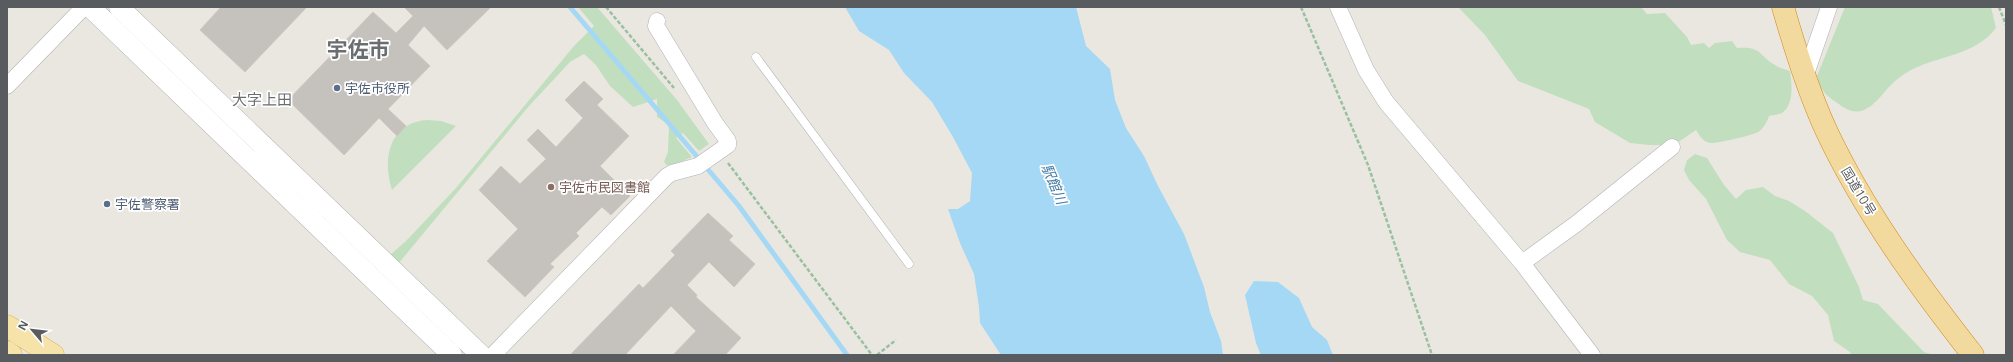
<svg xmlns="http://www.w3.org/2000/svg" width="2013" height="362" font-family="'Open Sans','Noto Sans JP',sans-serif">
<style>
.green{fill:#c1dfbe}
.water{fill:#a5d8f5}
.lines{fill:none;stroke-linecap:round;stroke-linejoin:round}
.stream{stroke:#a5d8f5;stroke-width:5}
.building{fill:#c5c1bc;stroke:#cec8bf}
.service-casing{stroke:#b1b3b6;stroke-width:9}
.minor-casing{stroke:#b1b3b6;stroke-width:17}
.tertiary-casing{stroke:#b1b3b6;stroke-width:21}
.primary-casing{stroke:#e0b362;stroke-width:23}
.trunk-casing{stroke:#d28918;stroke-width:23}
.path{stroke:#99c0a0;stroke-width:2.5;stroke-dasharray:4 2;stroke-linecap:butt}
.service{stroke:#fff;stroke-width:8}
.minor{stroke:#fff;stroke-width:16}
.tertiary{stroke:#fff;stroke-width:20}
.primary{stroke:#f5e3aa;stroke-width:22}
.trunk{stroke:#f2da9e;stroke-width:22}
.service-dot{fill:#5c6f8a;stroke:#fff;stroke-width:1.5}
.education-dot{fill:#8d6e63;stroke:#fff;stroke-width:1.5}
.labels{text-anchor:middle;stroke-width:3.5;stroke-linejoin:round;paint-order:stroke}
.service-label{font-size:13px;fill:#4e5e75;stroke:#fff;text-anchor:start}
.education-label{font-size:13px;fill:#785e54;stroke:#fff;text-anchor:start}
.street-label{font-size:13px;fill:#595c5f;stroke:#fff}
.water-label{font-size:14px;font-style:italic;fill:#467ba4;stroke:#fff}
.quarter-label{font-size:15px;fill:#6a6e71;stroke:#fff}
.town-label{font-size:21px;font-weight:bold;fill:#6a6e71;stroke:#fff}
</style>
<rect width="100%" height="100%" fill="#eae7e0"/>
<path class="green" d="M578,7H597L677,100L709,144L699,151L683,133L676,138L692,157L669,167L664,162L668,152L669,125L657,117V99L633,107L610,86L596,65L584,54L570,62L529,106L398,264L390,255L406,241L456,188L574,46L594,26Z
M1458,7H1641L1647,14L1665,13L1687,37L1691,45L1704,43L1709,48L1715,43L1732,41L1737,48C1762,46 1758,55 1775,65C1779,68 1785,69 1790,71C1792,84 1794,105 1782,113C1778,115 1773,115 1769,116C1767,122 1764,128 1758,132C1754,135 1715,144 1710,143C1703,142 1699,135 1696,130L1674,145H1649L1630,143L1595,122L1589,109L1518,81L1485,35Z
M1845,7H1991L1996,28C1977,54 1940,56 1913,69C1907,72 1898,78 1893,83C1882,93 1870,115 1852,111C1847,110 1840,105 1836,102C1825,95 1820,89 1817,76Z
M427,120L441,121L456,126L392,190C382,159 389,123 427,120Z
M1695,154L1707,158L1724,185L1736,199L1746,190L1763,187L1775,196L1789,201L1805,211L1833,233L1859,287L1863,300L1878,304L1924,352L1934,355H1851L1850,352L1834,341L1828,315L1812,296L1789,284L1770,260L1740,252L1727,240L1706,199L1689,180L1684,170L1687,160Z"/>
<path class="water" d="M845,7H1076L1086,46L1110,69L1115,100L1126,128L1144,156L1158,186L1184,234L1204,287L1210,312L1221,341L1223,355H1001L980,323L979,307L974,274L960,243L948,209H958L970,201L972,173L953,137L932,102L904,73L889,50L859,31Z
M1254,281L1278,282L1299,298L1312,327L1327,340L1333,355H1261L1256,343L1245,295Z"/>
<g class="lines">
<path class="stream" d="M570,7L739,206L847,355"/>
</g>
<path class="building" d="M221,7H307L245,72L200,30Z
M404,7H491L447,50L424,26L408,45L430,66L388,109L406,126L397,136L379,118L344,155L288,100L373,12L396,33L413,16Z
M584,81L603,99L597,105L629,136L600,166L630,196L611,215L602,207L576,233L579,236L550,264L554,267L525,297L487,261L518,229L479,190L501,166L520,184L546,159L527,140L538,129L556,147L583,118L565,100Z
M708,213L733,236L729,240L755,264L734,287L709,262L687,285L697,295L696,297L741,338L725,355H673L696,331L671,306L625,355H570L639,284L643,288L675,255L671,251Z"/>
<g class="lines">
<defs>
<path id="service" d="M756,57L909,264"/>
<path id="minor" d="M1338,7L1366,70L1386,102L1522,263L1592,355
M1805,77L1829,7
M7,86L84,7
M1522,263L1576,224L1672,147
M493,355L667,176L672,173L698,166L728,145V141L715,123L656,26L657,21"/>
<path id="tertiary" d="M90,7L452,355
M119,7L481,355"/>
<path id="primary" d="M7,326L53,355
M7,352L11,355"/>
<path id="trunk" d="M1783,7C1795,49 1808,91 1826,130C1864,211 1918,285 1973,355"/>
</defs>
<use href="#service" class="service-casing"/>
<use href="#minor" class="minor-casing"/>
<use href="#tertiary" class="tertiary-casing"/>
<use href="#primary" class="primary-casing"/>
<use href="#trunk" class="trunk-casing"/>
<path class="path" d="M606,7L674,88
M1301,7L1368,165L1432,355
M1999,7L2006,25
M728,163L872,355
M877,355L896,340"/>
<use href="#service" class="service"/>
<use href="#minor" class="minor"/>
<use href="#tertiary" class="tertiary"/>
<use href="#primary" class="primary"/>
<use href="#trunk" class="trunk"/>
</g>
<g class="service-dot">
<circle cx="337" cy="88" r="4"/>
<circle cx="107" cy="204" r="4"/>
</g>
<circle class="education-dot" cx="551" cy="187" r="4"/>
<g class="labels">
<g class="service-label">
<text x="345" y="93">宇佐市役所</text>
<text x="115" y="209">宇佐警察署</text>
</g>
<g class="education-label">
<text x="559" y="192">宇佐市民図書館</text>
</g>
<g class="street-label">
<text transform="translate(1859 191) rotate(59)" y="5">国道10号</text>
</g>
<g class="water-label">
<text transform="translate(1054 184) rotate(67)" y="5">駅館川</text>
</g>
<g class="quarter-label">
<text x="262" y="105">大字上田</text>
</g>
<g class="town-label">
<text x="358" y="57">宇佐市</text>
</g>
</g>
<rect width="2013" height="362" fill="none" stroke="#595c5f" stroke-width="16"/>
<g transform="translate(32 330) rotate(298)" stroke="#ffffff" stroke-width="3" paint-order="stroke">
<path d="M0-3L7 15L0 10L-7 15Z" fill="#595c5f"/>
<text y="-6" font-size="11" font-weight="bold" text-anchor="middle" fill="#595c5f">N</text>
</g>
</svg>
